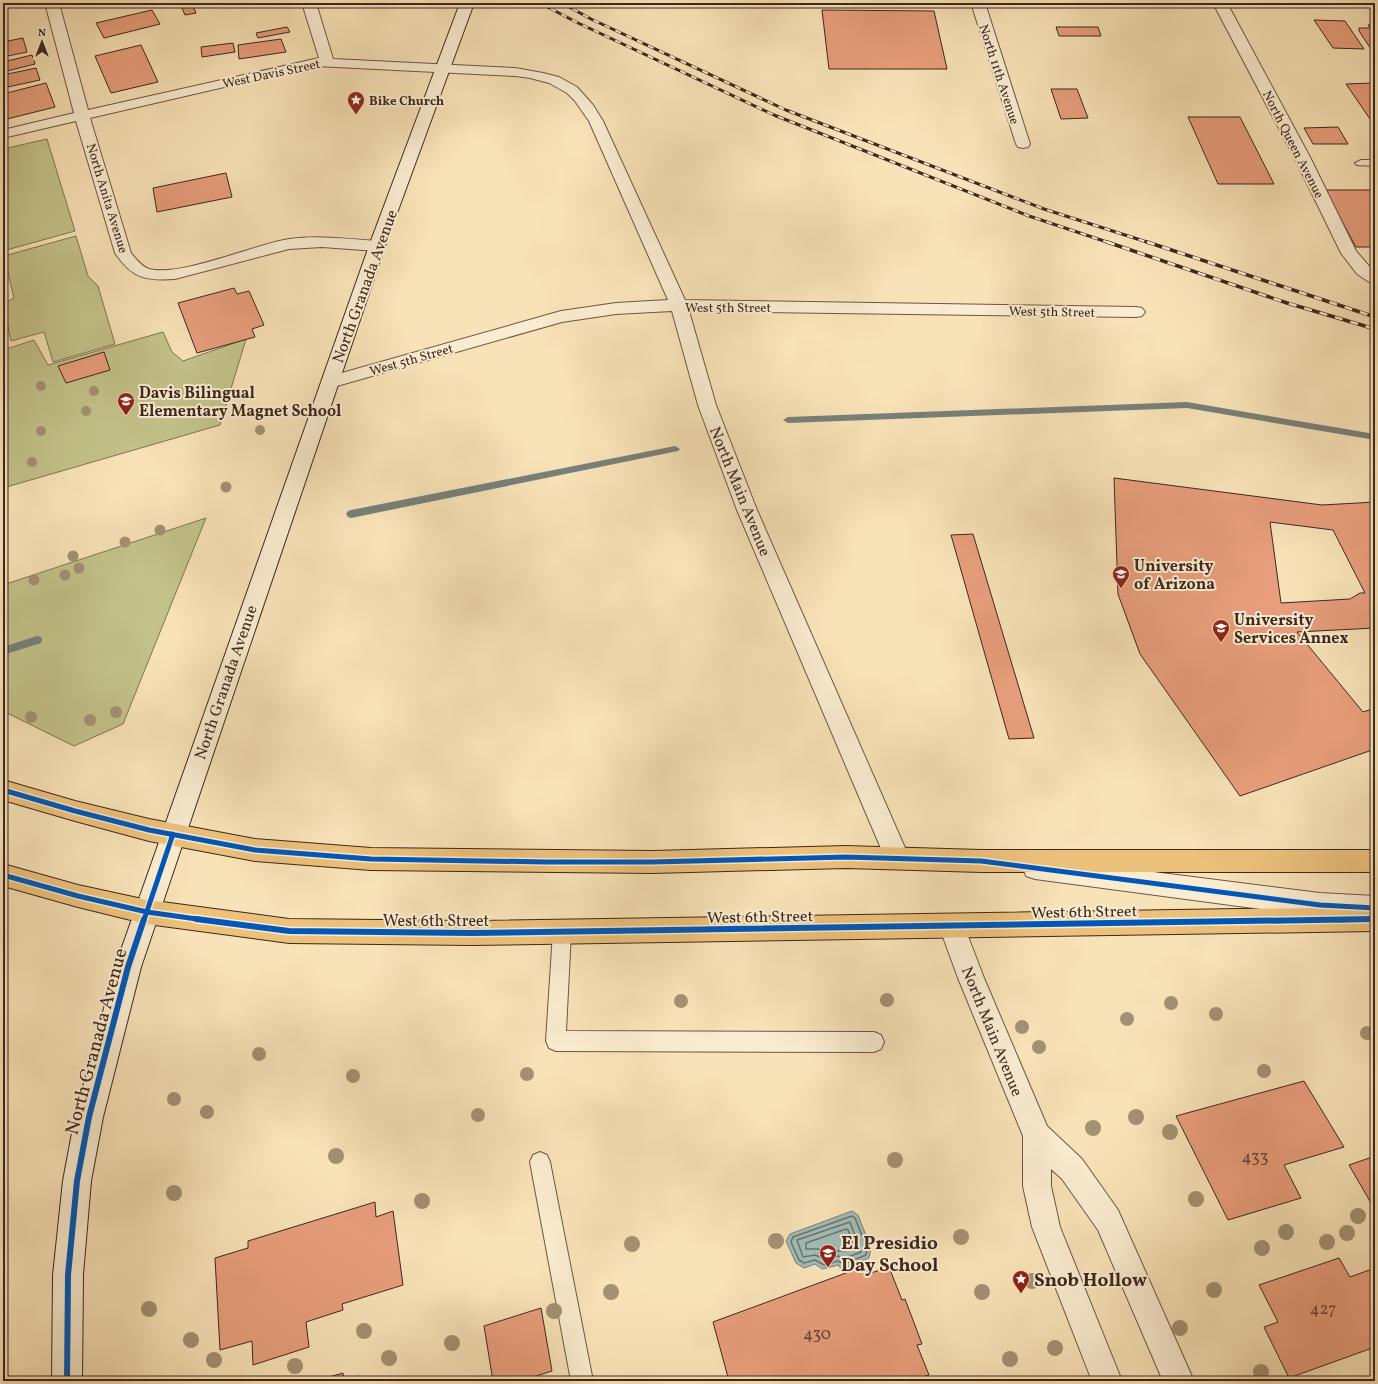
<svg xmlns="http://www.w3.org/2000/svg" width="1378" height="1384" font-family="Vollkorn,serif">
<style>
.green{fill:#c3c28a;stroke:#807454}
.water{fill:#9fbcb6;stroke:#788079}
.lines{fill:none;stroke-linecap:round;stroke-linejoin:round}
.shore{stroke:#6e726a;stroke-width:1.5}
.stream{fill:#788079;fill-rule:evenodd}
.building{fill:#e89e7c;stroke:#3d271e;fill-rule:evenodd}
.service-casing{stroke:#6c5644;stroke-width:2}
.minor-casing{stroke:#6c5644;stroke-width:2}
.tertiary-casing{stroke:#6c5644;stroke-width:2}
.secondary-casing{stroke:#3d271e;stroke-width:2}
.primary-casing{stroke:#3d271e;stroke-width:2}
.service{fill:#faecd0;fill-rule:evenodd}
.minor{fill:#faecd0;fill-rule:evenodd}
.tertiary{fill:#faecd0;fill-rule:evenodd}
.secondary{fill:#faecd0;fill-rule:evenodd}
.primary{fill:#ecc17c;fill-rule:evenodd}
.rail-far1-casing{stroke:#3d271e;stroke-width:3}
.rail-casing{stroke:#3d271e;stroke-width:3.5}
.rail-far1{stroke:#faecd0;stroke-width:2;stroke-dasharray:6;stroke-linecap:butt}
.rail{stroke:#faecd0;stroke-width:2.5;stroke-dasharray:8;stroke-linecap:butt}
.cycleway-far1-casing{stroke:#faecd0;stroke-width:8}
.cycleway-casing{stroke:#faecd0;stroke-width:9}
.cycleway-far1{stroke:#0057b8;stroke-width:5}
.cycleway{stroke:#0057b8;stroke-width:6}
.tree{fill:#a39172}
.labels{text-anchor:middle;stroke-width:4;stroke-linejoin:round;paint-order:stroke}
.far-street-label{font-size:13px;fill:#3d271e;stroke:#faecd0}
.far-poi-label{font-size:13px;font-weight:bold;fill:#3d271e;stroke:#faecd0;text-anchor:start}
.street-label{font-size:16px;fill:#3d271e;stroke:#faecd0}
.poi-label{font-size:16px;font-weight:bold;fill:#3d271e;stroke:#faecd0;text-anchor:start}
.near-number-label{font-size:17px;fill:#684536}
.near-street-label{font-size:19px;fill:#3d271e;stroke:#faecd0}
.near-poi-label{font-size:19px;font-weight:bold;fill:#3d271e;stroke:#faecd0;text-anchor:start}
</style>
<rect width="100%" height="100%" fill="#f8e2b7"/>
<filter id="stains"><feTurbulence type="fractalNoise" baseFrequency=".005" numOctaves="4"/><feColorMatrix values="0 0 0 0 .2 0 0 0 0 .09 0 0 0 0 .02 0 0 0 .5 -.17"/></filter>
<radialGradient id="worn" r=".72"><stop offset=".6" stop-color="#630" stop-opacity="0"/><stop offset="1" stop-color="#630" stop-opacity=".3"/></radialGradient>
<path class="green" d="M47,139L75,231L3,251V149Z
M76,236L88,276L98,286L115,344L53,362L44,332L11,341L3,304L14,298L4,256Z
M163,332L172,352L183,361L246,339L220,425L3,488V350L34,340L48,365Z
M206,518L123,724L74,746L3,711V585Z"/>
<path class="water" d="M852,1211L858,1215L871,1248L869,1258L841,1270L839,1265L822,1269L815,1264L804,1268L796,1263L786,1241L790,1234Z"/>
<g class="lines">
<path class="shore" d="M852,1216L855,1218L867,1248L866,1255L844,1264L838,1261L824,1265L815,1260L804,1263L799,1260L791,1242L793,1237Z
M850,1222L861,1252L845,1258L838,1256L825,1259L815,1255L803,1257L797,1240Z
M846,1229L848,1230L854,1246L853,1249C844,1252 835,1250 826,1253L818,1249H806V1243Z"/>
<path class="stream" d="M1187,402L1375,434V440L1187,408L788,423L783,420L788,417Z
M675,446L680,449L678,451L351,518L348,517L346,514L348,511L351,510Z
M37,636L41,637L42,640L41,643L3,655V647Z"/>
</g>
<path class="building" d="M193,6L196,13L185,15L182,8Z
M152,10L160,24L104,38L96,23Z
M822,10L934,11L947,69H829Z
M1314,20L1345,21L1364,49L1333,48Z
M1368,25H1375V55L1359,31V28H1370Z
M287,27L290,32L258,38L256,33Z
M1056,27H1098L1101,36H1059Z
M23,38L27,52L3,57V42Z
M281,39L286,52L239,59L238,45Z
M233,43L235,52L202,57L201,47Z
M141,45L158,82L111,93L95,56Z
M32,55L35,64L3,72V62Z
M36,68L40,80L3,88V75Z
M46,83L55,107L3,120V94Z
M1375,83V119H1370L1346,84Z
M1051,89H1077L1088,118L1061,119Z
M1188,117H1240L1274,184H1218Z
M1338,127L1348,144H1313L1304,128Z
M226,173L232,197L157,212L153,188Z
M1325,190H1375V247H1356Z
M234,288L237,294L249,291L264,325L252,329L255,337L197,353L178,303Z
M104,352L110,370L66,383L58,366Z
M1114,478L1322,505L1375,502V628L1297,632L1363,712L1375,708V749L1240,796L1140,654L1118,594ZM1270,522L1333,530L1365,593H1360L1350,599L1281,603Z
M973,534L1034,738L1009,739L951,535Z
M1304,1081L1344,1147L1284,1165L1301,1198L1228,1220L1176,1116Z
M1375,1156V1210L1349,1165Z
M375,1202L376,1217L393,1211L403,1285L342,1304L343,1310L306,1322L309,1347L253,1365L252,1341L220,1350L215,1258L248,1248V1241Z
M1339,1258L1350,1277L1375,1268V1347L1289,1378L1264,1327L1278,1322L1259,1285Z
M865,1266L868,1274L889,1267L902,1300L905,1299L922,1344L917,1345L929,1375L909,1381H729L713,1322Z
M541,1308L552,1371L520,1381H493L484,1326Z
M343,1373L344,1380L360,1376L361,1381H315Z"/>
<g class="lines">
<defs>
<path id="service" d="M1361,160H1375V166L1357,165L1355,163Z
M562,923L568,926L571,932L566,1031L874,1032L881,1035L884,1042L881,1049L874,1052L556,1051L549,1048L546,1041L553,932L556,926Z
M540,1152L547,1155L550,1162L593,1381H571L530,1162L533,1155Z"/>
<path id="minor" d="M45,3H59L88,110L319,58L302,3H316L333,59L515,68L543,73L559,77L577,87L593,105L603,121L685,300L1136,307L1142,308L1145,312L1142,316L1136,317L689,311L716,405L757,510L909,857L906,865L897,868L888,865L737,510L698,405L672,311L616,314L562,322L330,388L324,386L321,382L324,378L561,311L616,303L668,300L589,121L575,101L567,93L549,83L530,78L515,76L316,66L90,118L131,253C136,259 141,266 149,269C181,277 253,245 289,239C318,235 348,239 377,241L383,242L385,246L383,250L377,251L322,247L289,249L175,279C145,281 132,278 115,253L76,121L3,138V130L74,113Z
M971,3H985L1030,144L1028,147L1023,148L1018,147L1016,144Z
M1213,3H1227L1311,159L1356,251L1369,266L1375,270V283L1369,282L1357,274L1341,253L1295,159Z
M952,914L961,918L984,978L1047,1126L1082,1159L1118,1210L1194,1381H1163L1098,1230L1062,1179L1051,1169V1186L1060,1227L1122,1381H1092L1032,1227L1023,1186V1136L958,978L939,926L943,918Z"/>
<path id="tertiary" d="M1035,857L1320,893L1375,896V920L1320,917L1035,879L1026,876L1023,868L1026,860Z"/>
<path id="secondary" d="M460,3H474L385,246L141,967L103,1117L91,1181L83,1275L82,1381H52L53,1275L63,1181L75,1117L115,967L369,246Z"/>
<path id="primary" d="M3,780L75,801L149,819L255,839L371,848L653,851L846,846L981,850H1375V872H981L846,868L653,873L371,870L255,861L149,841L75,821L3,800Z
M3,864L78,885L147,900L289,919L471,921L1375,907V931L471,945L289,943L147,924L78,907L3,886Z"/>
</defs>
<use href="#service" class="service-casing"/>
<use href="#minor" class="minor-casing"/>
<use href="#tertiary" class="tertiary-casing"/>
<use href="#secondary" class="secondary-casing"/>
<use href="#primary" class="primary-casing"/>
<use href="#service" class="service"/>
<use href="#minor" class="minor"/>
<use href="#tertiary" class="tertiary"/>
<use href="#secondary" class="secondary"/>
<use href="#primary" class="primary"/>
<defs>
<path id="rail-far1" d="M540,3L576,22L774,115L1029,216L1110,243
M562,3L591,19L786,110L1044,209L1150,243"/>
<path id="rail" d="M1107,242L1287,303L1375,329
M1147,242L1375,317"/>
</defs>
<use href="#rail-far1" class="rail-far1-casing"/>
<use href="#rail" class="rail-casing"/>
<use href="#rail-far1" class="rail-far1"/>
<use href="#rail" class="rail"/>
<defs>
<path id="cycleway-far1" d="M3,790L75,811L149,830L255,850L371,859L545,862H653L846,857L981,861L1320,905L1375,908
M3,875L78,896L147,912L204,920
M144,920L173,834
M1337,920L1375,919"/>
<path id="cycleway" d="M196,919L289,931L471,933L1375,919
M67,1381L68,1275L77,1181L89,1117L128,967L144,919"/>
</defs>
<use href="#cycleway-far1" class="cycleway-far1-casing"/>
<use href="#cycleway" class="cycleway-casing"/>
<use href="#cycleway-far1" class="cycleway-far1"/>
<use href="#cycleway" class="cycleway"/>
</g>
<g class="tree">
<circle cx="41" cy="386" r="5"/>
<circle cx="94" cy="391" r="5"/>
<circle cx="86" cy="411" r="5"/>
<circle cx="260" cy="430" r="5"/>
<circle cx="41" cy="431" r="5"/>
<circle cx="32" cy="462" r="5"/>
<circle cx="226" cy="487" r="5.5"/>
<circle cx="160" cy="530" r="5.5"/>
<circle cx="125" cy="542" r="5.5"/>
<circle cx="73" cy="556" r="5.5"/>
<circle cx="79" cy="568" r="5.5"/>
<circle cx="65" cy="575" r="5.5"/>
<circle cx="34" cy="580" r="5.5"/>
<circle cx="116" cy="712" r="6"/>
<circle cx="31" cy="717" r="6"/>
<circle cx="90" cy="720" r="6"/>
<circle cx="887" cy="1000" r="7"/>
<circle cx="681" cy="1001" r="7"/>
<circle cx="1171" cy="1003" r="7"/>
<circle cx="1216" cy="1014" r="7"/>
<circle cx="1127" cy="1019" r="7"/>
<circle cx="1022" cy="1027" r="7"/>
<circle cx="1367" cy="1033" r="7"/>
<circle cx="1039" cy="1047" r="7"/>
<circle cx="259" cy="1054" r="7"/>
<circle cx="1264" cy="1071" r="7"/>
<circle cx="527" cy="1074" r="7"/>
<circle cx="353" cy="1076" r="7"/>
<circle cx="174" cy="1099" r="7"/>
<circle cx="207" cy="1112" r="7"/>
<circle cx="478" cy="1115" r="7"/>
<circle cx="1136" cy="1117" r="8"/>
<circle cx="1093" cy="1128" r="8"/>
<circle cx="1170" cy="1132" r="8"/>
<circle cx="336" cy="1156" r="8"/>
<circle cx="895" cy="1160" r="8"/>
<circle cx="174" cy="1193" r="8"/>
<circle cx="1196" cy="1199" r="8"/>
<circle cx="422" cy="1201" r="8"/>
<circle cx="1358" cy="1216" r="8"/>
<circle cx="1286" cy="1232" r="8"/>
<circle cx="1347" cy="1233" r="8"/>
<circle cx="961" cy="1237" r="8"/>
<circle cx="776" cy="1241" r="8"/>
<circle cx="1327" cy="1242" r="8"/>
<circle cx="632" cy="1244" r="8"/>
<circle cx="1262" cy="1248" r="8"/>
<circle cx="1032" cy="1281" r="8"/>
<circle cx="1214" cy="1290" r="8"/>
<circle cx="611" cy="1292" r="8"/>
<circle cx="982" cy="1292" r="8"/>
<circle cx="149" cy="1309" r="8"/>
<circle cx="554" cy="1311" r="8"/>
<circle cx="1180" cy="1328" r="8"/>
<circle cx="364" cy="1331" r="8"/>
<circle cx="191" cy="1340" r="8"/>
<circle cx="452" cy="1343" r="8"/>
<circle cx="1055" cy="1348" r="8"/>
<circle cx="389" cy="1358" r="8"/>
<circle cx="1010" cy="1359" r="8"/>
<circle cx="214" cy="1360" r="8"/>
<circle cx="295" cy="1366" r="8"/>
<circle cx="1261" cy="1372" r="8"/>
</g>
<defs>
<symbol id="sight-pin" viewBox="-11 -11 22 30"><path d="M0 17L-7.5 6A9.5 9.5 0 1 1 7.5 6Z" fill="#8f2418" stroke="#faecd0"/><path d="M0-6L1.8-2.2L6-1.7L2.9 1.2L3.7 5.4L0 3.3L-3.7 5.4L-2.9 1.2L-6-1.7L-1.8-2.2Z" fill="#fff"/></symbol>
<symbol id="school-pin" viewBox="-11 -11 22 30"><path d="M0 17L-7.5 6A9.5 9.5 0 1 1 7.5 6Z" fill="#8f2418" stroke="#faecd0"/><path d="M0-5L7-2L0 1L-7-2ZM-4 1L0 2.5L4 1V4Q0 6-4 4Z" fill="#fff"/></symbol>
<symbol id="university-pin" viewBox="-11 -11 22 30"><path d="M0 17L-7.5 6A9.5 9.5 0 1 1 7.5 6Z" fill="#8f2418" stroke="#faecd0"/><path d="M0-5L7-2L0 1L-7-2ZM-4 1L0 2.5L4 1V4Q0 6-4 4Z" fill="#fff"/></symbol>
</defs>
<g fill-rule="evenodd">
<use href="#sight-pin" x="346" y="90" width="20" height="27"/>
<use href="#school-pin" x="116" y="391" width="20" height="27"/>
<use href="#university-pin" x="1111" y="564" width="20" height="27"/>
<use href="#university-pin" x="1211" y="618" width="20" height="27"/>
<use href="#school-pin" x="818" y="1243" width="20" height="27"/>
<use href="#sight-pin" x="1011" y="1269" width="20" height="27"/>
</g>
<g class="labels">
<g class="far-street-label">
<text transform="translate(271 73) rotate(-12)" y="5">West Davis Street</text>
<text transform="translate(1000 74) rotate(72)" y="5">North 11th Avenue</text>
<text transform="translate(1294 144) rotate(63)" y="5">North Queen Avenue</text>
<text transform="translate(108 198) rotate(73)" y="5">North Anita Avenue</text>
<text x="728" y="312">West 5th Street</text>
<text transform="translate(1052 311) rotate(1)" y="5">West 5th Street</text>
<text transform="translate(411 359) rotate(-16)" y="5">West 5th Street</text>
</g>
<g class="far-poi-label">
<text x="369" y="105">Bike Church</text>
</g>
<g class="street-label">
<text transform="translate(364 286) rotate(-70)" y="6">North Granada Avenue</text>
<text transform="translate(741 491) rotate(68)" y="6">North Main Avenue</text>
<text transform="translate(225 682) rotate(-71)" y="6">North Granada Avenue</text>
<text transform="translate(1084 911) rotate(-1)" y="6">West 6th Street</text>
<text transform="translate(760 916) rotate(-1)" y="6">West 6th Street</text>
<text x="436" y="926">West 6th Street</text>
<text transform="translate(993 1031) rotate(68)" y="6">North Main Avenue</text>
</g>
<g class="poi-label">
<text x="139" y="398">Davis Bilingual<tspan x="139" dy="18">Elementary Magnet School</tspan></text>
<text x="1134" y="571">University<tspan x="1134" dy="18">of Arizona</tspan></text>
<text x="1234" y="625">University<tspan x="1234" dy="18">Services Annex</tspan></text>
</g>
<g class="near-number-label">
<text x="1255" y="1162">433</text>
<text x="1323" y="1314">427</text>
<text x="817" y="1339">430</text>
</g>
<g class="near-street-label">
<text transform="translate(95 1041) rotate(-75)" y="7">North Granada Avenue</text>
</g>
<g class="near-poi-label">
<text x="841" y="1249">El Presidio<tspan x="841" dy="22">Day School</tspan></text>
<text x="1034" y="1286">Snob Hollow</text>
</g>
</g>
<rect width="1378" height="1384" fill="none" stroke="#f8e2b7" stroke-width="16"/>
<rect x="4" y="4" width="1370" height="1376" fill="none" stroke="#3d271e" stroke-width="2"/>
<rect x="8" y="8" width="1362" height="1368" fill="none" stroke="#3d271e"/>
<g transform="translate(42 42)" stroke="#faecd0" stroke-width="3" paint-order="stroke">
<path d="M0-3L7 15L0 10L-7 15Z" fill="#3d271e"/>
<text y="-6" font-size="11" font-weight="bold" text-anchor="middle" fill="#3d271e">N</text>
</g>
<rect width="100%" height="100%" filter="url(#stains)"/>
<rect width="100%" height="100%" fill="url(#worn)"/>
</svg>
